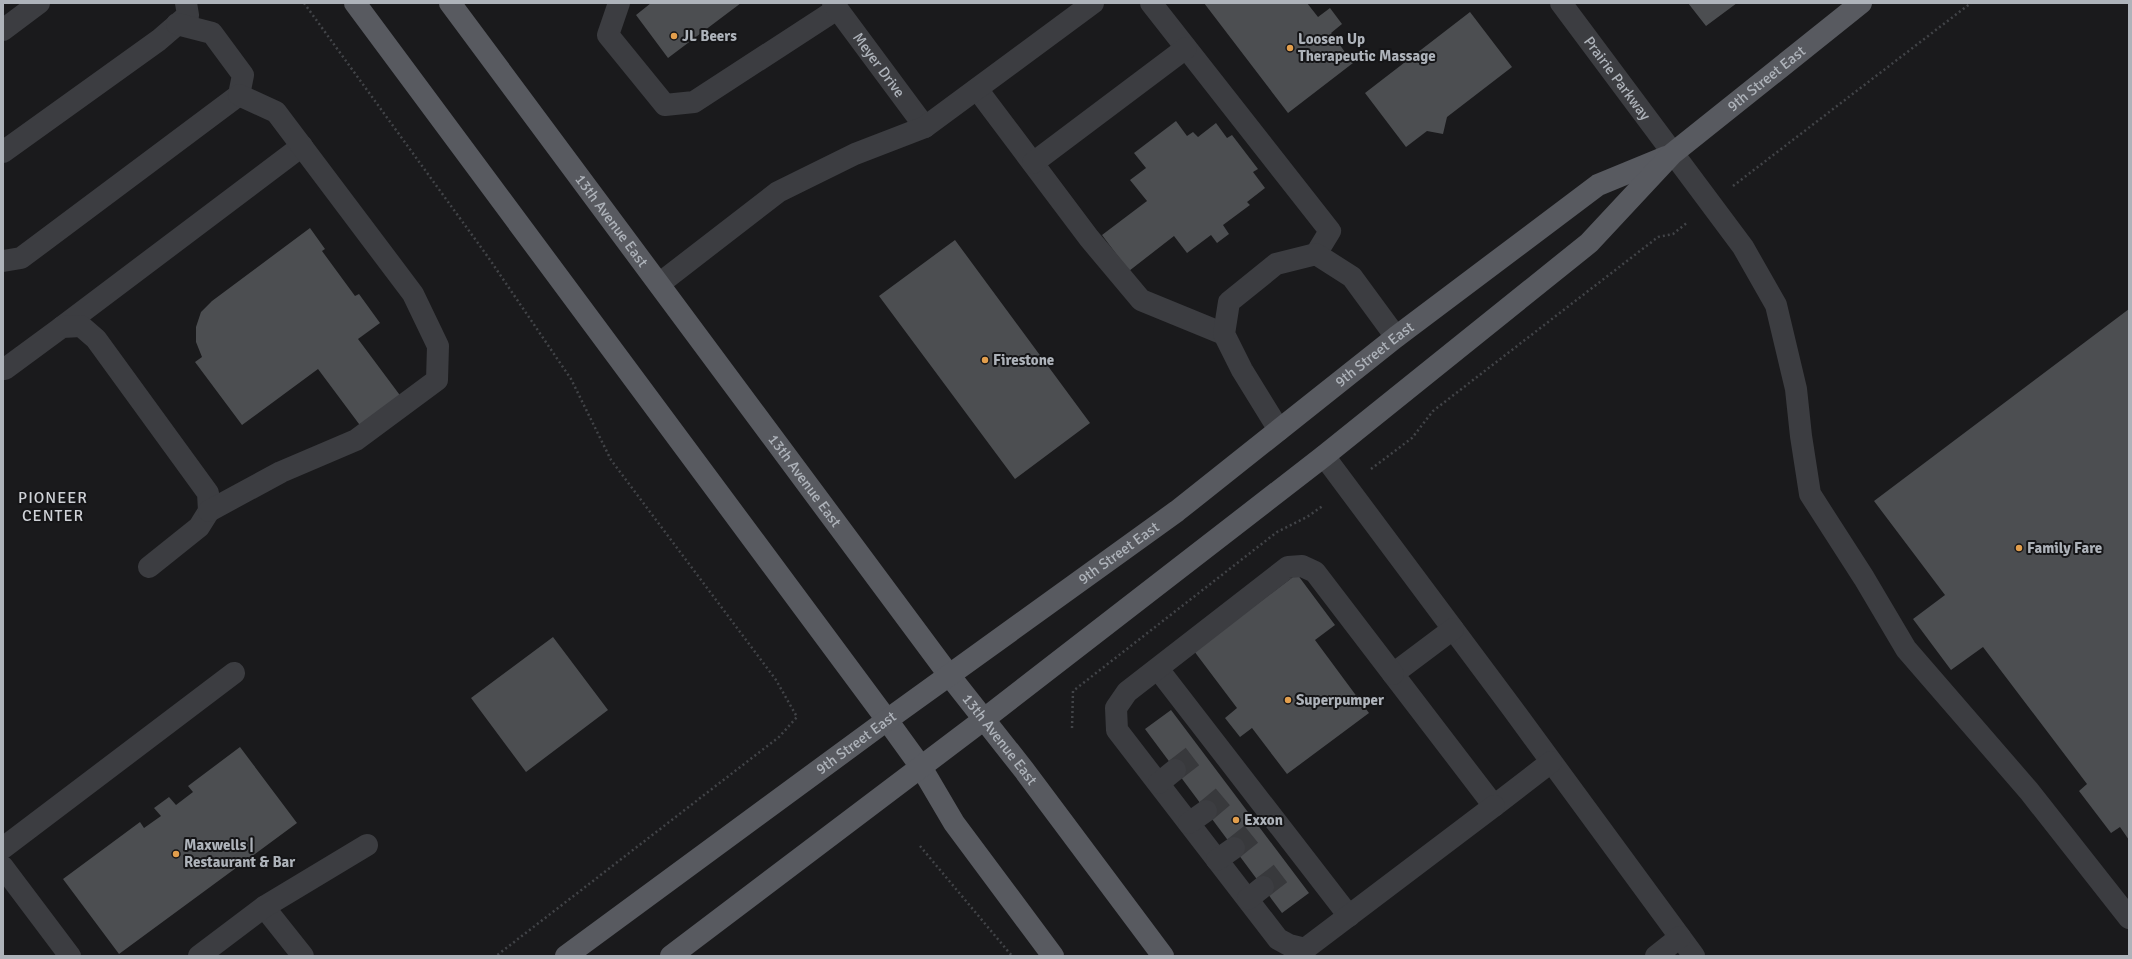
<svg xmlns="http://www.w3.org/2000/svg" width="2132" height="959" font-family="Signika,sans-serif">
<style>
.building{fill:#4c4e51}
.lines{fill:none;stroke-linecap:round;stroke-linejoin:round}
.minor-tunnel{stroke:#38393c;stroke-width:22;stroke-dasharray:22 11;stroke-linecap:butt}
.path{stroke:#424448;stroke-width:2.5;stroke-dasharray:2 3;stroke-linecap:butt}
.minor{stroke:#3c3d41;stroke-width:22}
.major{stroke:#585a60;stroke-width:22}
.poi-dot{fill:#e29e4c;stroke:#151517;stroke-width:1.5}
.labels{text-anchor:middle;stroke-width:4;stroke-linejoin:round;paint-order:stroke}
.poi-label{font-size:15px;font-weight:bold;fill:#aeb3ba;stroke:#151517;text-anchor:start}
.street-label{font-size:15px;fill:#aeb3ba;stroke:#151517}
.neighbourhood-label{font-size:16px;letter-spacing:1px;fill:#cfd2d7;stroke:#151517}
</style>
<rect width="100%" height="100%" fill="#1a1a1c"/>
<path class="building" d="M651,3H741L668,58L636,15Z
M1204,3H1307L1318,17L1330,8L1342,24L1331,33L1353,63L1288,113Z
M1688,3H1737L1706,26Z
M1470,12L1512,67L1447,117L1443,134L1427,131L1406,147L1365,93Z
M1176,121L1187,136L1193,132L1198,137L1216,123L1227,138L1232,135L1258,169L1253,172L1265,188L1247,202L1250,205L1223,225L1229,234L1217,243L1211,235L1187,253L1174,236L1129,271L1102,235L1147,201L1130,180L1146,168L1134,153Z
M310,228L325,249L322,251L355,296L359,294L380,323L358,339L402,398L362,428L318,369L242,425L195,362L202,357L196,342V327L201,312L212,301Z
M955,240L1090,423L1015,479L879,296Z
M2129,309V840L2120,827L2111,833L2079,791L2087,784L1983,647L1951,670L1913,619L1945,595L1874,501Z
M1297,574L1335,625L1315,640L1369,713L1287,774L1252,728L1240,737L1225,718L1237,708L1194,651Z
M553,637L608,710L526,772L471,698Z
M1171,710L1309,893L1282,913L1145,729Z
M240,747L297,823L119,954L63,879L140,822L144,828L161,816L154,808L169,797L176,805L193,792L188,786Z"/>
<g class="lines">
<path class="minor-tunnel" d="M1175,770L1201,750
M1206,811L1231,790
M1234,848L1259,828
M1263,887L1289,867"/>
<path class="path" d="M304,3L488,257L571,379L611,460L776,680L797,717L779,737L496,956
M1733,186L1971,3
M1371,469L1412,438L1433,411L1658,237L1673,234L1688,222
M1072,728L1073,691L1277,532L1307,517L1324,505
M920,846L1012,956"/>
<g class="minor">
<path d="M619,3L608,35L665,105L694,102L837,9"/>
<path id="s1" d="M833,3L925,127"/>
<path d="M1151,3L1330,231L1316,254"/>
<path id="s2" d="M1561,3L1743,247L1776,305L1796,389L1801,436L1810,494L1864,578L1906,649L2029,791L2129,918"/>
<path d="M3,30L39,3"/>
<path d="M977,89L1089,238L1141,300L1224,334"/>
<path d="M3,152L159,40L188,15L186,3"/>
<path d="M1033,163L1186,48"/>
<path d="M3,261L21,258L239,95L243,75L212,33L177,24"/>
<path d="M659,284L778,192L855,154L925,127L1093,3"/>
<path d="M62,327L302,146"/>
<path d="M5,369L62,327L81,326L96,339L208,493L209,511L199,527L149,567"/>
<path d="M1279,430L1242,370L1224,334L1229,302L1276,264L1316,254L1352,277L1396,337"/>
<path d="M1324,456L1512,708L1694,956"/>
<path d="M209,511L281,472L356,440L437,380L438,346L413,294L276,112L239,95"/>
<path d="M1453,629L1393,674L1494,806L1551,762"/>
<path d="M1158,669L1349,916"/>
<path d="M1393,674L1315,572L1302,566L1288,567L1127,692L1116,708L1117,730L1278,939L1289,945L1305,949L1494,806"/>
<path d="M1159,783L1175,770"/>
<path d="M1189,823L1206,811"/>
<path d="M3,848L234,673"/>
<path d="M1217,860L1234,848"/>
<path d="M3,867L70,956"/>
<path d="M1248,899L1263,887"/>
<path d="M264,907L303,956"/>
<path d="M199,956L264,907L367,845"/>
<path d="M1656,956L1680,937"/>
</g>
<g class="major">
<path d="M355,3L887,720L921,767L954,823L1053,956"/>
<path id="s3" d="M450,3L949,675L1024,770L1163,956"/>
<path id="s4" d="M566,956L887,720L1177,511L1396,337L1598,185L1666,157"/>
<path id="s5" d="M671,956L983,720L1324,456L1589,243L1672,154L1861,3"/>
</g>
</g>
<g class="poi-dot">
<circle cx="674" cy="36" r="4"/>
<circle cx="1290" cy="48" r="4"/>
<circle cx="985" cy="360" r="4"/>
<circle cx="2019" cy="548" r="4"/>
<circle cx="1288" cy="700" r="4"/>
<circle cx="1236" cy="820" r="4"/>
<circle cx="176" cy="854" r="4"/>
</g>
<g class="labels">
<g class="poi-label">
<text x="682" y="41">JL Beers</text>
<text x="1298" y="44">Loosen Up<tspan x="1298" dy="17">Therapeutic Massage</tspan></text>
<text x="993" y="365">Firestone</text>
<text x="2027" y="553">Family Fare</text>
<text x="1296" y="705">Superpumper</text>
<text x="1244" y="825">Exxon</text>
<text x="184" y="850">Maxwells |<tspan x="184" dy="17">Restaurant &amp; Bar</tspan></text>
</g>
<g class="street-label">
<text dy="5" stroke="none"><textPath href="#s1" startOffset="77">Meyer Drive</textPath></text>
<text dy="5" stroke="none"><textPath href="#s2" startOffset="94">Prairie Parkway</textPath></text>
<text dy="5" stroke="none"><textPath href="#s5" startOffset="1405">9th Street East</textPath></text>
<text dy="5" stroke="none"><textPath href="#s3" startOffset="271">13th Avenue East</textPath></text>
<text dy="5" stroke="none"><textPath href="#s4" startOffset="1008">9th Street East</textPath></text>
<text dy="5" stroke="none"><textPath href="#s3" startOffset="595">13th Avenue East</textPath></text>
<text dy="5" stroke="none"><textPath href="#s4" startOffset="684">9th Street East</textPath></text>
<text dy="5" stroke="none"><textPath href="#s3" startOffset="919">13th Avenue East</textPath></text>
<text dy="5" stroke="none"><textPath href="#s4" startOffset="360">9th Street East</textPath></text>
</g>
<g class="neighbourhood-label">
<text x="53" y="503">PIONEER<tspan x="53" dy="18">CENTER</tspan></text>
</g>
</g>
<rect width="2132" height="959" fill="none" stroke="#aeb3ba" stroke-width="8"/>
</svg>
